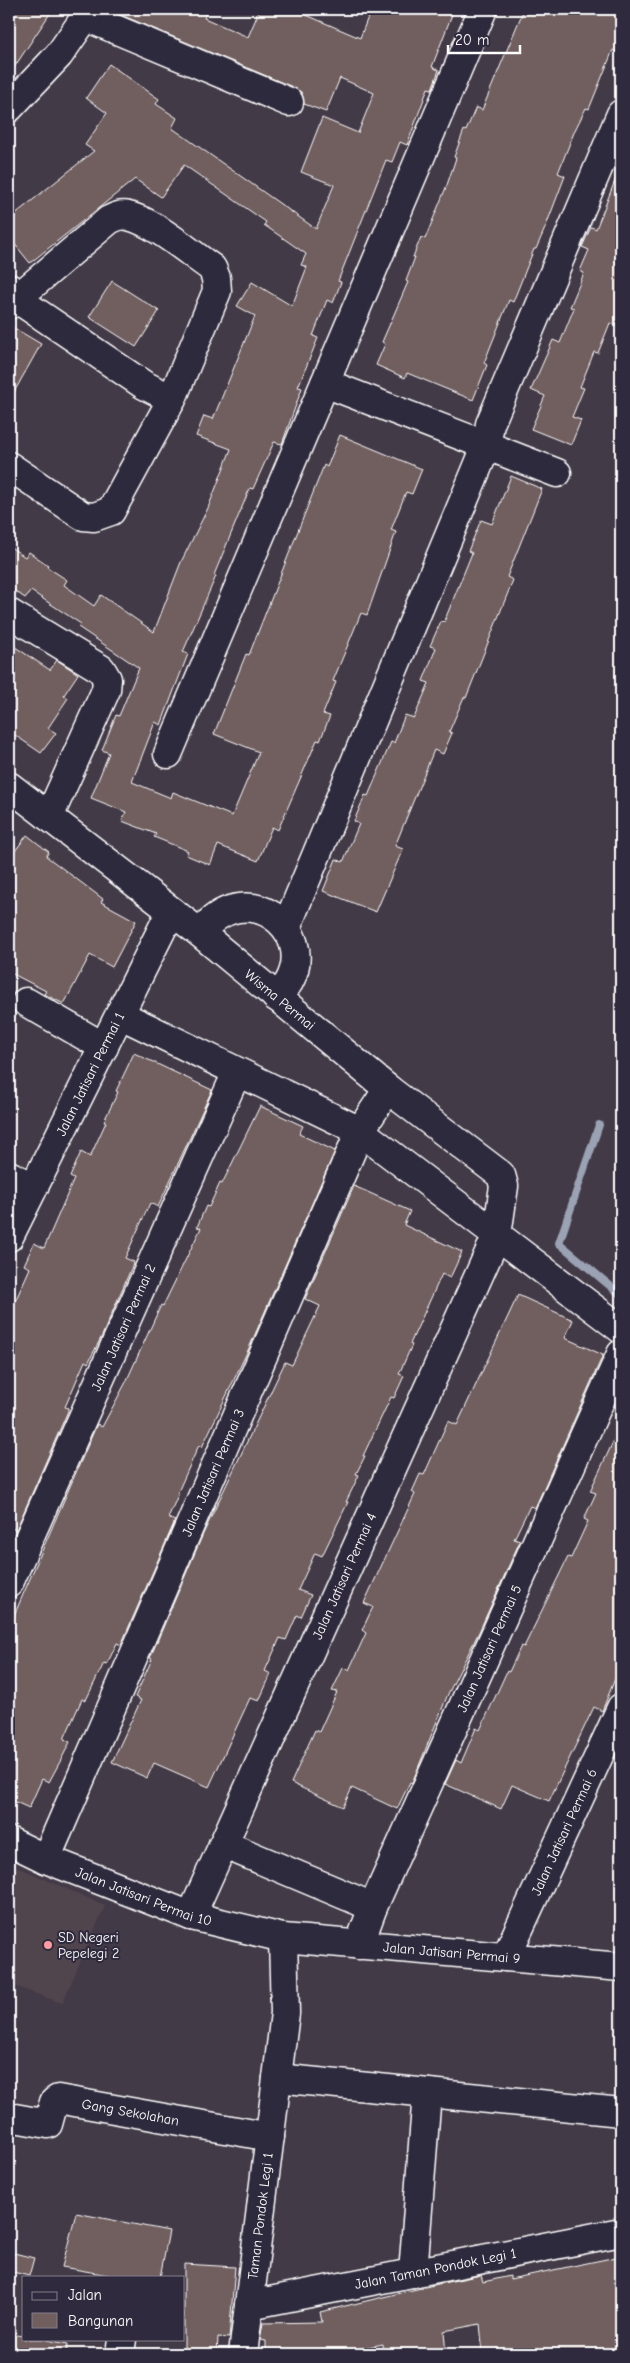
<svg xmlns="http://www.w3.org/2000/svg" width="630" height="2363" font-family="'Comic Neue',sans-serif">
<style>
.built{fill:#51454e}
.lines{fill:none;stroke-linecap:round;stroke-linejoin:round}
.stream{stroke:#9aa2b3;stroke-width:8}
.building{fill:#715f5e;stroke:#fff}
.minor-casing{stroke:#fff;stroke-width:31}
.minor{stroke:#2f2a3d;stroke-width:28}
.poi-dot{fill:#ff9aa2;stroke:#2f2a3d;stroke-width:2}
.labels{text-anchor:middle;stroke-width:4;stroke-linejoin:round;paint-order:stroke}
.street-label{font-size:14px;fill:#fff;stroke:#2f2a3d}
.poi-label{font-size:14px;fill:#fff;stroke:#2f2a3d;text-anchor:start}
</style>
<rect width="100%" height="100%" fill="#433a47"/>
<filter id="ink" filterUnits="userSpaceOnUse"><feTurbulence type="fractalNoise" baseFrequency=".02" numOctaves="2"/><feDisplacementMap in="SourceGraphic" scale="10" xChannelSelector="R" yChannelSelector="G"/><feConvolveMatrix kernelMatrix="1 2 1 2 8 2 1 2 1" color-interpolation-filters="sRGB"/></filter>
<g filter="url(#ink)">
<path class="built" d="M9,1863L105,1906L62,2003L9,1984Z"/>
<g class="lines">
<path class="stream" d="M599,1125L559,1243L621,1295"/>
</g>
<path class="building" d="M9,9H53L9,75Z
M107,9H208L204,18L248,37L260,9H306L304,14L360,38L371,9H454L432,67L439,70L432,89L428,88L407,145L400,142L392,162L386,160L338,281L341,282L333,303L327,300L313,336L318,338L298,387L302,388L282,444L274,442L253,489L250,488L214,575L216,576L183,652L188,654L173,693L161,725L155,722L132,782L171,798L173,792L232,816L259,752L214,734L246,654L249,655L324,465L327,467L340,435L422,469L412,494L406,492L391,530L396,532L367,615L361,613L333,681L336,682L323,714L330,716L320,741L317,740L278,830L272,827L258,861L218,845L210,865L186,855L188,851L154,837L156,834L122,821L126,812L91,798L109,753L102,750L116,715L119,716L139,668L78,627L81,624L31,591L25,598L9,587V546L25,557L29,552L48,565L47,567L67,580L64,585L94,606L101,595L154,632L181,562L208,508L231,449L196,436L204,416L213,419L255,316L237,306L252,282L292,306L307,267L301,265L306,254L264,225L266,222L184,165L161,197L135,179L30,263L9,237V219L94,151L85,145L107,113L86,98L109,64L159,99L156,104L177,118L172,128L316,229L334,185L301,172L322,118L358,133L374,93L340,78L326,112L304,104L302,93L295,88Z
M524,9H621V54L613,50L589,109L586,108L575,130L558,173L565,176L546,226L536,249H534L513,302L509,300L484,363L487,365L473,400L407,373L405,378L376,365L385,344L382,342L408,282L406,281L415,257H413L421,237L425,239L447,185L456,158L454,157L464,130L466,131L476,107L482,110Z
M620,168L621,312L616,325L610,323L598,353L594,352L580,387L584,388L572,417L581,420L571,445L531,429L545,396L531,390L553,340L560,343L574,308L570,307L584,273L580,271L589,250L582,247L591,227L596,229Z
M112,281L159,311L136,347L89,317Z
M9,325L41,344L9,401Z
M511,476L542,489L507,577L513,580L466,698L464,697L449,732L452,733L443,754L434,750L395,846L403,849L376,912L323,891L336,859L343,862L359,824L354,821L365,795L368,796L391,742L394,743L405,715L414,718L429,683L423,681L436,648L430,646L441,621L444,622L472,553L468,551L481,520L492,524Z
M9,643L50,670L57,660L78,674L64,695L68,698L48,728L56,733L41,753L9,731Z
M27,835L49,852L46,856L103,899L101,902L136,921L112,967L90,955L64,1004L44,994L46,991L9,972V859Z
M134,1053L212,1090L158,1207L150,1203L125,1258L134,1262L102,1336L88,1363L85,1361L65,1407L68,1408V1411L16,1530L9,1527V1315L30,1268L24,1265L34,1243L44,1248L74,1179L70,1177L81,1152L90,1157L106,1122L104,1121L118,1092L116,1091Z
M260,1106L303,1126L299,1134L335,1151L250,1346L202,1447L199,1445L177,1494L178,1495L168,1518L175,1521L121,1645L117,1643L107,1664L104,1663L86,1700L82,1699L64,1739L70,1742L62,1758L49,1782L42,1779L29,1808L9,1799V1627L97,1424L102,1427L126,1382L161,1305L163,1306L201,1228L197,1227L206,1206L209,1207L220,1183L222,1184Z
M354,1186L410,1211L404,1225L462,1252L450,1278L442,1274L410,1344L412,1345L399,1374L404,1376L394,1398L391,1397L363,1456H365L356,1474L359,1475L346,1502H348L322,1556L315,1553L298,1590L311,1595L301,1617L297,1615L286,1640L280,1638L265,1671L271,1674L259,1701L250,1698L209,1787L154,1763L147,1778L112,1762L141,1700L135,1697L152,1659L150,1658L203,1534L285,1362L292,1365L320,1306L305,1299Z
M518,1295L573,1320L565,1338L603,1355L535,1508L530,1506L514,1539L520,1541L479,1632L448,1694L412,1783L410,1782L397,1809L352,1788L343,1807L291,1783L315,1730L319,1732L337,1692L332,1691L343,1668L349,1670L366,1633L362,1630L373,1607L364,1603L415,1494L412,1492L420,1474L424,1475L448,1421L457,1425Z
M621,1425V1664L602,1711L594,1707L549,1801L512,1785L501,1809L445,1784L456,1760L461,1763L476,1728L480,1730L507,1671L509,1672L521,1646L524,1647L568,1557L571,1558L588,1521L584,1519L596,1493L590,1491Z
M76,2213L169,2231L160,2277H120L62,2267Z
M14,2253L34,2258L29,2276L9,2271Z
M621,2256V2354H483L480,2324L444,2331L446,2354H384L383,2344L333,2354H266V2341L260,2340L263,2323L322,2322L320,2312L438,2284L481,2275L483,2282L510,2276V2279Z
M184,2264L235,2267L229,2338L218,2337L217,2354H184Z
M9,2334L24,2336V2339H42L68,2344L67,2354H9Z"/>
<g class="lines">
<defs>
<g id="minor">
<path d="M86,17L289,102"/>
<path d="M9,108L59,55L91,9"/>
<path d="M9,288L17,299L144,385L172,399"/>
<path d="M9,305L109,220C115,217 121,214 128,216C153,221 190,253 212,268L216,278L217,291L172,399L111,511L94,517L83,516L9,466"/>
<path d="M325,383L557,473"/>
<path d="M9,613L101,669L107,679L106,690L49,817"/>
<path d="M168,754L483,9"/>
<path id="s1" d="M9,786L200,933L388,1089L501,1175L504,1186L497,1235L621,1329"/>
<path d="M286,928L486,447L490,424L621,114"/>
<path d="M200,933C245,874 318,929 289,982C286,987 280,992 276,997"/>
<path d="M26,1002L104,1047"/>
<path d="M121,1015L360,1131L497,1235L191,1916"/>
<path d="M9,1175L33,1187"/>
<path id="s2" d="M9,1237L171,911"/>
<path id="s3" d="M9,1583L237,1072"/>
<path id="s4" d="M9,1841L46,1859L191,1916L283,1938L621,1967"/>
<path d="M223,1844L373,1907"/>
<path id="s5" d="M46,1859L360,1131L388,1089"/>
<path id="s6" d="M359,1945L373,1907L621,1354"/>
<path id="s7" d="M506,1957L621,1708"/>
<path d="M277,2078L621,2112"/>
<path id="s8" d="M9,2117L48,2124L54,2102L58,2099L270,2137"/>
<path d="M413,2273L427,2093"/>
<path id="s9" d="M249,2305L621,2232"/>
<path d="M120,2354L122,2339"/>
<path id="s10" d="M243,2354L285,2013L283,1938"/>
</g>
</defs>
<use href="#minor" class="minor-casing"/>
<use href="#minor" class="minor"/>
</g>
</g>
<circle class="poi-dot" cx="48" cy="1945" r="5"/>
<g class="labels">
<g class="street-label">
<text dy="5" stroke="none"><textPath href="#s1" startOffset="345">Wisma Permai</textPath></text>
<text dy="5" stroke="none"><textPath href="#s2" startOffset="182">Jalan Jatisari Permai 1</textPath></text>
<text dy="5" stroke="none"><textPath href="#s3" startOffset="280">Jalan Jatisari Permai 2</textPath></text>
<text dy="5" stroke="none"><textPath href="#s5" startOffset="421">Jalan Jatisari Permai 3</textPath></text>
<text transform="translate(344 1576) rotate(-66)" y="5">Jalan Jatisari Permai 4</text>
<text dy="5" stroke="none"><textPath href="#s6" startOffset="324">Jalan Jatisari Permai 5</textPath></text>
<text dy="5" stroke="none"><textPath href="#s7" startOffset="138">Jalan Jatisari Permai 6</textPath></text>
<text dy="5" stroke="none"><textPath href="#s4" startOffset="146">Jalan Jatisari Permai 10</textPath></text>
<text dy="5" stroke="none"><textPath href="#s4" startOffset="461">Jalan Jatisari Permai 9</textPath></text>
<text dy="5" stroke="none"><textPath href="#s8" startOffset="141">Gang Sekolahan</textPath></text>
<text dy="5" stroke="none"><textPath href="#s10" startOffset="139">Taman Pondok Legi 1</textPath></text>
<text dy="5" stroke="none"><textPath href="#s9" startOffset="190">Jalan Taman Pondok Legi 1</textPath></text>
</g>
<g class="poi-label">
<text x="58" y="1942">SD Negeri<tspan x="58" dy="16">Pepelegi 2</tspan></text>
</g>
</g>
<rect width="630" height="2363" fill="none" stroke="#2f2a3d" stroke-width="30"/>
<rect x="15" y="15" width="600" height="2333" fill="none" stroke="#fff" stroke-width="2" filter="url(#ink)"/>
<rect x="22" y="2276" width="162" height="65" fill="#2f2a3d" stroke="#827f8b"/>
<rect x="32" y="2292" width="25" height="8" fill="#2f2a3d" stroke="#827f8b"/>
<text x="68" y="2300" font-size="15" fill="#ffffff">Jalan</text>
<rect x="32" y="2313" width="25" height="15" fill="#715f5e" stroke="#827f8b"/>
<text x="68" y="2326" font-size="15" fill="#ffffff">Bangunan</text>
<path d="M448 45v8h72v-8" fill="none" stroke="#ffffff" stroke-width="2.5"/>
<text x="455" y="45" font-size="15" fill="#ffffff" stroke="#2f2a3d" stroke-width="4" paint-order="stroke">20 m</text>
</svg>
